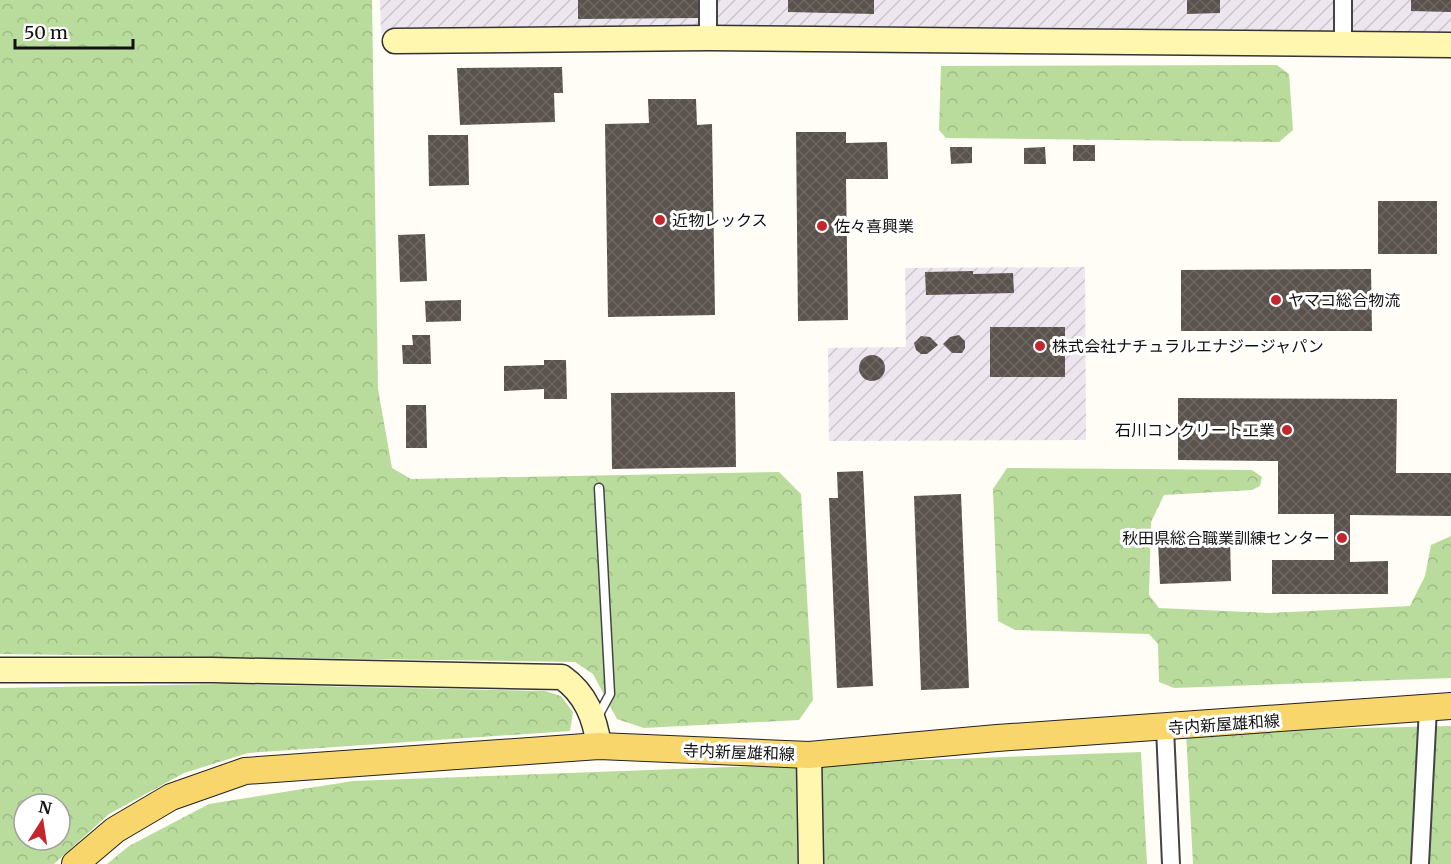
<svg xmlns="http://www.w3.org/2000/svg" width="1451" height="864" font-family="Merriweather,'Noto Sans JP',serif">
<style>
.industrial{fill:url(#industrial-furrows)}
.forest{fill:url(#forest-crowns);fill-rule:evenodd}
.building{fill:url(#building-cross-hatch)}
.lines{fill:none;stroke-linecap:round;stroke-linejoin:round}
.lane-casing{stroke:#444;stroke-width:11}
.street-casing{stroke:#444;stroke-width:20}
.secondary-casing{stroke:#333;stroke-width:27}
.primary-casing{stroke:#222;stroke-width:28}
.lane{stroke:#fff;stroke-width:8}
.street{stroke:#fff;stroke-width:16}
.secondary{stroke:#fff6b0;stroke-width:24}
.primary{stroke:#f9d66b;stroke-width:26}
.poi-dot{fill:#c4262e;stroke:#fff;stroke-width:2}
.labels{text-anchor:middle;stroke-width:6;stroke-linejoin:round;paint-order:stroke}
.poi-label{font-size:16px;fill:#111;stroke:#fff;text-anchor:start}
.street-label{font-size:16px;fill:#111;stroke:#fff}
</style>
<defs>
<pattern id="industrial-furrows" width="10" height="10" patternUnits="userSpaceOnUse" patternTransform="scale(1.5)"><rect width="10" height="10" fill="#eee6ef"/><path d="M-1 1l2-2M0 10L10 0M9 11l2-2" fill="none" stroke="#cbc4cc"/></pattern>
<pattern id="forest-crowns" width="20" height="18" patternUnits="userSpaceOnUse" patternTransform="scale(1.5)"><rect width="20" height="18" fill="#b9dc9c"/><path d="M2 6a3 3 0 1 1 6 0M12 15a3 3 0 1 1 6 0" fill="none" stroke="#9ebc85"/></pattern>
<pattern id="building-cross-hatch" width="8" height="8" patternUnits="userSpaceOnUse" patternTransform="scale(1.5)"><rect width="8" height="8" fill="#5a524d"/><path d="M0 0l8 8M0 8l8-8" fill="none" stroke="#6d6662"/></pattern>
</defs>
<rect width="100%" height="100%" fill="#fffdf5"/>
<path class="industrial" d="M380,0H1451V38L381,33Z
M1085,267L1086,440L829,441L828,348L906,347L905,268Z"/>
<path class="forest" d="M0,0H372L378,389L392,468L411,479L779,472L801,494L813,700L799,720L644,728L617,719L593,674L575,662L0,654Z
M1277,65L1289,74L1293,130L1279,142L946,138L939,130L941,66Z
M1007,468L1252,470L1262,477L1260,486L1252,490L1164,495L1151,522L1149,595L1159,608L1270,613L1410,606L1425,576L1431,545L1451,536V678L1174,688L1159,682L1158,644L1149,634L1015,630L998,621L993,489Z
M223,684L545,691L561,696L573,712L570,731L248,753L184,773L109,814L54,864H0V688ZM24,804H60V840H24Z
M1451,726V864H1193L1186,732Z
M1141,752L1147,864H107L129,846L209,804L353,781Z"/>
<path class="building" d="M578,0H698V18L578,19Z
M788,0H874V14L788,12Z
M1187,0H1220V13L1187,14Z
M1411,0H1451V12L1411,11Z
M562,67L563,93H554L555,122L460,125L457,68Z
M648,99H696L697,125L712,124L715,315L608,317L605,124L649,123Z
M796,132H846V143L887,142L888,179H846L848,320L798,321Z
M428,135H468L469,185L429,186Z
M1073,145H1095V161H1073Z
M950,147H972V163L951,164Z
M1045,147L1046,164H1024V148Z
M1378,201H1437V254H1378Z
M425,234L427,281L400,282L398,235Z
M1371,269L1372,331H1181V270Z
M973,271V274L1013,273L1014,293L926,295L925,272Z
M461,300V321L426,322L425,301Z
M990,327H1065V377H990Z
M412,335H430L431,364H403L402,345H413Z
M959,335L965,341V348L962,353H952L943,344L950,337Z
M921,336L930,337L938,345L927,354H921L916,350L914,343Z
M859 368a13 13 0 1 1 26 0a13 13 0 1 1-26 0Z
M544,360H566L567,399H544V389L504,391V366L544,365Z
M735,392L736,467L612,469L611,393Z
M1178,398L1397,399L1396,473H1451V516L1350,515V562L1388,561V594H1272V560H1334V514H1278V461L1178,460Z
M406,405H426L427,448H406Z
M863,471L873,686L837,688L829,498H838L837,472Z
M961,494L969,688L921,690L914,496Z
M1230,538L1231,581L1160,584L1158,541Z"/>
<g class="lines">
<defs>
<path id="lane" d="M597,718L610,694L599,488"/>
<path id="street" d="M708,0V38
M1343,0V44
M1165,728L1171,864
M1420,864L1428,708"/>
<path id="secondary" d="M395,41L708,38L1451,45
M0,670H212L562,677C586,694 595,718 599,746
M809,755L811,864"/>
<path id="primary" d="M75,864L115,830L171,797L245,771L599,746L809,755L997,738L1451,706"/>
</defs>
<use href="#lane" class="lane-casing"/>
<use href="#street" class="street-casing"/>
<use href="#secondary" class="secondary-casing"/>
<use href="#primary" class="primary-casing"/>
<use href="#lane" class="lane"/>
<use href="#street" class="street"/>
<use href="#secondary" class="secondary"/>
<use href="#primary" class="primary"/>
</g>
<g class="poi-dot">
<circle cx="660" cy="220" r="6"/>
<circle cx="822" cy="226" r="6"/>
<circle cx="1276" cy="300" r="6"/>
<circle cx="1040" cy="346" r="6"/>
<circle cx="1287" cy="430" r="6"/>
<circle cx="1342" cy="538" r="6"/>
</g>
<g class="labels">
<g class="poi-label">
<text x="672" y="226">近物レックス</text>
<text x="834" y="232">佐々喜興業</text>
<text x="1288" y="306">ヤマコ総合物流</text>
<text x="1052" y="352">株式会社ナチュラルエナジージャパン</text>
<text x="1275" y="436" text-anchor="end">石川コンクリート工業</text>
<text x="1330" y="544" text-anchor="end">秋田県総合職業訓練センター</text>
</g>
<g class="street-label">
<text transform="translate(1224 724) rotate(-4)" y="6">寺内新屋雄和線</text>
<text transform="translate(739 752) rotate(2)" y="6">寺内新屋雄和線</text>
</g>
</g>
<g transform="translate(42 822) rotate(12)"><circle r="28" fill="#ffffff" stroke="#a0a0a0" stroke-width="1.5"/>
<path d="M0-4.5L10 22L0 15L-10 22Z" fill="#c4262e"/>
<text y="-9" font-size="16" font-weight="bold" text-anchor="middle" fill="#111111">N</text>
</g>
<path d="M15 39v9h118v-9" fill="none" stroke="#111111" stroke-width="3"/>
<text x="24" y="39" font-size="18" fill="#111111" stroke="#ffffff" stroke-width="4.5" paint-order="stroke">50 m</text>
</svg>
